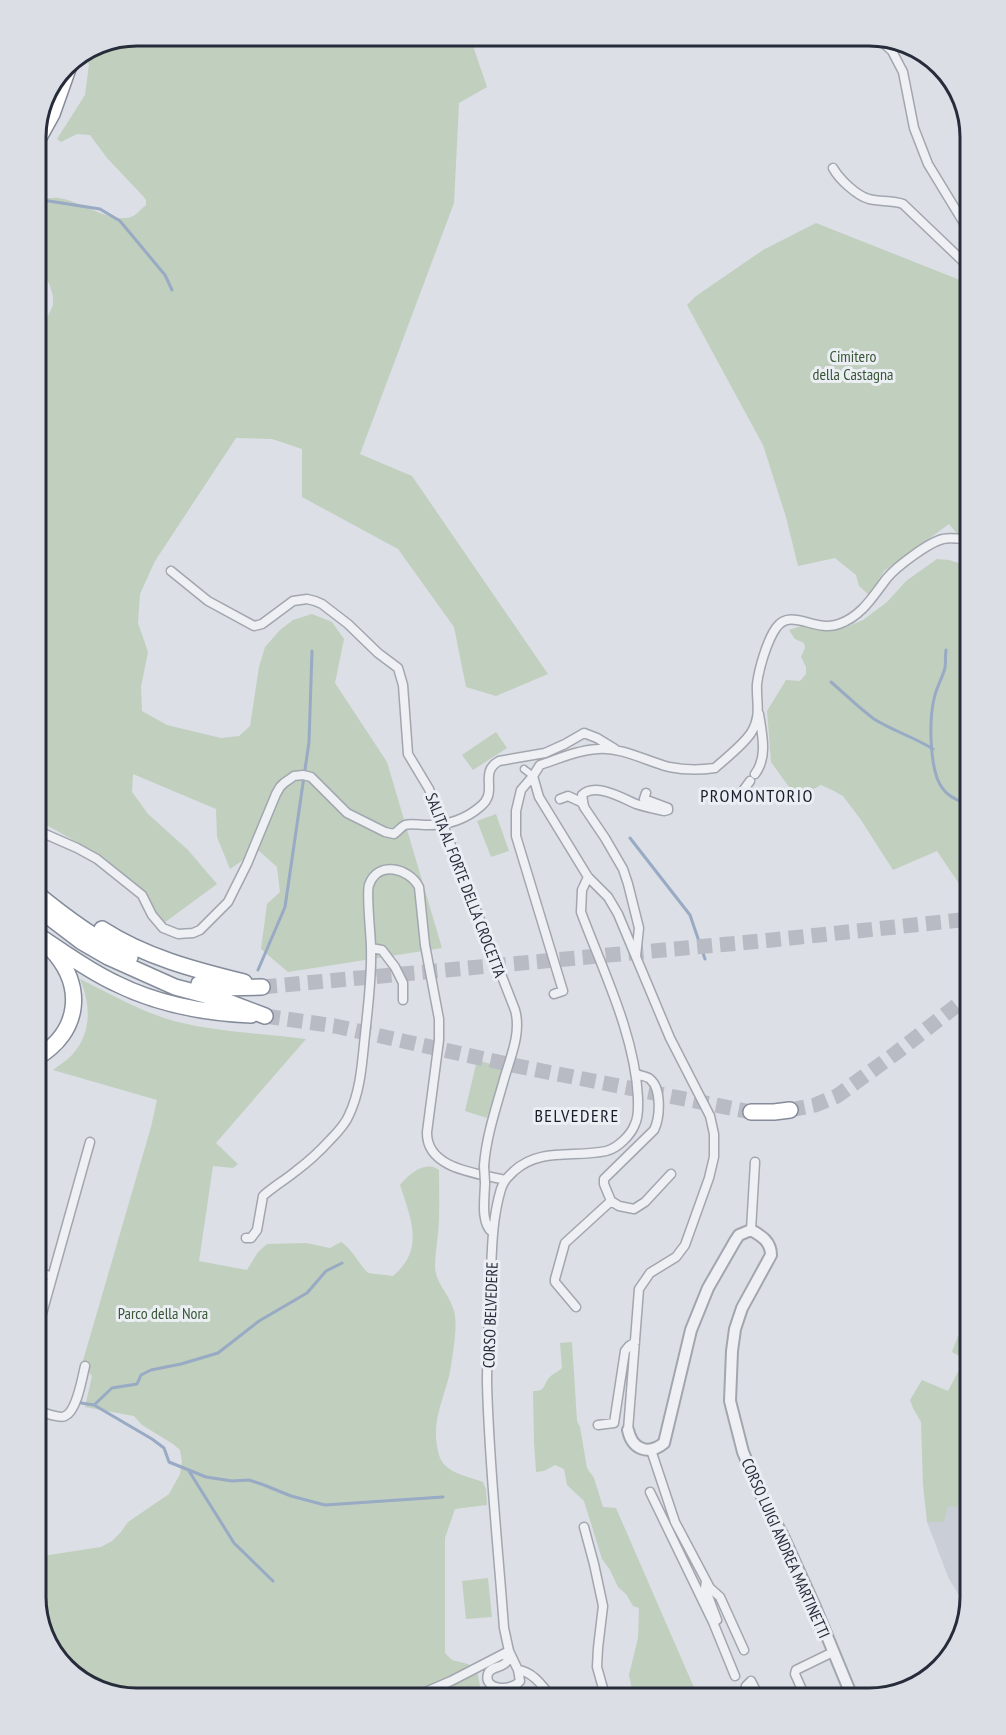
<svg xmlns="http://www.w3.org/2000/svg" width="1006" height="1735" font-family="'PT Sans Narrow',sans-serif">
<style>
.built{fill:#caced7}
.green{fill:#c1cfbe}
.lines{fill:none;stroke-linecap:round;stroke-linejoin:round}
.stream{stroke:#98aac4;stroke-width:3}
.motorway-tunnel{stroke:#b8bbc3;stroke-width:15;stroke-dasharray:15 8;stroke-linecap:butt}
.pedestrian-casing{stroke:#a2a6af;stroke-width:9}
.minor-casing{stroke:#a2a6af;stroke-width:11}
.tertiary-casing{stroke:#a2a6af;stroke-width:14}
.motorway-casing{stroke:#848b9b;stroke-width:18}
.pedestrian{stroke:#eef0f4;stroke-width:6}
.minor{stroke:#eef0f4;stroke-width:8}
.tertiary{stroke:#eef0f4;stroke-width:10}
.motorway{stroke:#fff;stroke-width:15}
.minor-bridge-casing{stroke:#a2a6af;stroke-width:11;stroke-linecap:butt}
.minor-bridge{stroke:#eef0f4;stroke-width:8}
.labels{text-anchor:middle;stroke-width:6;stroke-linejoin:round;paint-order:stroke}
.park-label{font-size:16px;fill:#385635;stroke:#ebeef3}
.street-label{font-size:16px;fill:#272c3b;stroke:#ebeef3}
.neighbourhood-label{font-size:18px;letter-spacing:1.5px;fill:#191e2b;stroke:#ebeef3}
.rim{fill:none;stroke:#272c3b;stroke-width:3}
</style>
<rect width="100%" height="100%" fill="#dcdfe5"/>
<path class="built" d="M970,1473V1598L967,1608L949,1579L927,1522L944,1521L948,1506H957L966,1480Z"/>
<path class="green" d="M471,40L487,87L459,103L454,203L360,454L412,476L548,674L496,696L466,687L454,627L398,549L302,497V449L272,439L236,438L155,561L140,594L138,623L148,652L141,687L142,711L167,725L221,738L239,736L250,726L259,667L265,647L280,630L293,620L312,614L332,622L344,639L335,683L387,762L442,948L288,972L261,949L267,904L280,892L277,867L258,850L230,869L217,837L216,809L133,774L132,792L148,814L188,850L217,884L164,923L105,858L36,819V463L45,445L46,432L36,417V342L53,305V296L49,283L46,279L36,273V200C43,199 52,197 59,198C81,201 116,227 135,215C139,212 142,208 146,205V200L143,196L107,158L90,135L77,134L61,142L57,139L85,95L89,64L81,56L99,44Z
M816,223L970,284V529L959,536L949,524L884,571L869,595L859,586L856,575L835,558L798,566L786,517L763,445L687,305L696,296L763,250Z
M937,559L949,560L962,564L959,576L970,585V896L968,897L937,851L893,870L861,820L843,796L832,790L821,785L797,798L771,762L767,711L786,680L800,681L806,674V667L801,657L805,648L804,643L795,639L789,630L804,625L835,630L849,626L863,620L887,602L906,581Z
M496,732L507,748L473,770L462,755Z
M496,814L509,851L491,857L477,821Z
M80,979C108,993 135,1008 164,1018C208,1032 261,1033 306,1039L216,1143L238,1164L233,1168L213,1166L199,1261L247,1270L258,1252L267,1244L306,1243L330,1248L341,1242C353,1250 358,1263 368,1273L393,1276C425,1249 411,1219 400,1185C409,1174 425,1160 439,1170C439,1191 440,1213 438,1234C437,1244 435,1255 435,1266C435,1283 450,1295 454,1311C458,1326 453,1351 451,1366C446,1398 429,1420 439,1455C444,1473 467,1476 483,1482L486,1490L487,1505L455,1509L445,1538V1653L452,1660L468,1664L477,1671L481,1691L487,1699H131L82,1682L46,1642L36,1597V1557L101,1547L112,1541L121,1532L128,1522L169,1494L180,1474L182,1462L180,1450L173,1444L142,1425L134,1416L85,1407L92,1376L82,1364L151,1127L157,1100L53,1070C59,1065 66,1061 72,1055C92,1033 91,1005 80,979Z
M477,1060L504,1068L487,1118L465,1111Z
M958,1336L969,1340L970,1337V1473L966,1480L957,1507L948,1506L944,1522H927L923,1485L921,1422L913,1408L910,1400L922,1380L948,1391L958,1372L967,1360L952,1352Z
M572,1342L577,1421L580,1427L587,1468L594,1478L603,1507L616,1508L699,1699H634L629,1675L638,1638L639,1608L633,1606L626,1594L618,1587L610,1570L602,1559L584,1501L567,1485L564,1469L555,1465L544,1471L536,1472L534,1442L533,1391C547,1391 542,1386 549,1378C552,1374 558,1372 562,1368L560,1343Z
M488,1578L492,1617L466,1619L462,1581Z"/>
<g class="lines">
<path class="stream" d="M81,63L107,44
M36,199L100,209L120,221L165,275L172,290
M946,650C945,656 946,662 945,668C942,679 936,688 934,699C929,720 929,772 943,789C949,798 961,801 970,806
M831,682C845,694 859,708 874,719C893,731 914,737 933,749
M630,838L690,915L705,959
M258,970L285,907L309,742L312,651
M81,1403L94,1405L152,1439L164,1448L169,1462L206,1477L232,1481L249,1480L264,1485L291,1496L325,1505L443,1497
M94,1405L112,1388L137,1384L141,1375L151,1370L181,1364L218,1353L259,1321L307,1293L326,1271L342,1263
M189,1471L234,1543L273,1581"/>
<path class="motorway-tunnel" d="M262,987L772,940L970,919
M265,1016L335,1026L512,1065L751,1112
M790,1110L815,1105L837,1096L896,1053L970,995"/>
<defs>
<path id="pedestrian" d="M524,769L533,776"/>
<path id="minor" d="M877,37L892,51L903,72L914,128L928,164L970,233
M833,168C839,179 857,196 869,199C879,202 892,200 903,204L970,268
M171,571L208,601L254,626L262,624L293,601L307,599L315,601L322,604L348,624L378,653L398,668L403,685L408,754L429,789L515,1010C522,1034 509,1060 503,1083C495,1111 486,1138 484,1166
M755,774C768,757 762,734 759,714
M533,776L521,790L516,811V836L563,991L554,994
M742,792L750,781
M560,799L568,796L581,802L584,806
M36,830L77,848L97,859L142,895L152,915L163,928L178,934L193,933L200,930L228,902L247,864L276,794L280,787L284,783L294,776L303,775L311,777L347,813L385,832L394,834C398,831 401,827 405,825C411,823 418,825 424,825C446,826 465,820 481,806C499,791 478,773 499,761L545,753L565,744L584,733L597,738L615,749
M371,948L382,950L395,967L403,983V1000
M636,956L639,928L628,884L623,869L605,838L584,807L582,795C595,782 622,798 636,804C645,807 655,809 664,811L668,810V808L644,799L646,793
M485,1182C485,1197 480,1222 492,1232
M611,1201L619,1206L634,1209L645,1202L671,1174
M751,1230L755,1162
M246,1238H251L257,1230L263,1196C273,1187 285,1180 296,1171C308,1162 319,1152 330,1140C337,1133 345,1125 349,1115C361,1090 362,1062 365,1035C368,1006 372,977 371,948C371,935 366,893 369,885C378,860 409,868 419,887L425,945L439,1019V1040L427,1132C426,1169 477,1173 505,1180
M36,1271L52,1277
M576,1307L555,1282V1279L565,1243L611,1201L604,1184V1179L654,1130C660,1118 662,1089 650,1079C647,1076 641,1076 637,1074
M36,1335L90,1142
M36,1410C42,1412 60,1419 65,1416C77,1411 82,1378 85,1366
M598,1425L614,1423L625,1351L629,1346L635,1342
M628,1430L639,1289L650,1273L676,1257L685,1245L709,1178L714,1157V1134L710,1116L670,1038L618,914L608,897L588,877L539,797L533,776L540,765C558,759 578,750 598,749C622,747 646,761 669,767C684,770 701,770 715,768C727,757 742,746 751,733C762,715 756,703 757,684C759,668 767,641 776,628C791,607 815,633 839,624C862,616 873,596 887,578C896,567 929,542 943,539C951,537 961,539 970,540
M651,1450L675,1522L710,1588L720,1597L744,1650
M650,1492L713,1622L717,1620L705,1588L706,1581
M584,1527L594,1564L603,1606L598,1648L597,1667L606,1699
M713,1622L735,1676
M509,1651C508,1655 508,1658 507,1661C504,1668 490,1666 488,1674C483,1690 511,1692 520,1681L518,1670
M409,1699L451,1681L509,1651
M553,1699C543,1687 534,1672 518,1670L509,1651L504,1628C498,1546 489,1464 487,1383C487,1352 489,1323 490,1292C492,1258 491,1222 501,1189C504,1180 508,1177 514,1171C540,1147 575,1158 606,1151C618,1148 631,1135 635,1124C639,1116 638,1107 638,1098C635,1035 603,971 581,912L582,890L588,877
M752,1699L746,1686L751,1681L760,1699
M806,1699L795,1674L796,1670L833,1652"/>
<path id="tertiary" d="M628,1430C632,1449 648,1456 664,1443L691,1330L708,1288L735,1241L739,1235L751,1230C762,1236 771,1242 771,1255L742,1308L735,1329L732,1351L730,1401L743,1452L765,1504L782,1534L815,1607L853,1699"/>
<path id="motorway" d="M36,143L52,114L70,63
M36,893C65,917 97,940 130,957
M36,907L82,942L108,957L175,987L220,999L265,1016
M102,929C145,957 195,970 244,982
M36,934C62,951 87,970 115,983C157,1004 204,1013 251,1015
M199,984L216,988L262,987
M36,1058C81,1032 85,985 51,949
M751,1112H774L790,1110"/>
</defs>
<use href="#pedestrian" class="pedestrian-casing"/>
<use href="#minor" class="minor-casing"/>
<use href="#tertiary" class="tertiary-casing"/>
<use href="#motorway" class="motorway-casing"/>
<use href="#pedestrian" class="pedestrian"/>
<use href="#minor" class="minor"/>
<use href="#tertiary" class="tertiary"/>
<use href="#motorway" class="motorway"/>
<defs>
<path id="minor-bridge" d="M484,1166L485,1182"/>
</defs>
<use href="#minor-bridge" class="minor-bridge-casing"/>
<use href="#minor-bridge" class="minor-bridge"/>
</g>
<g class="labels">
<g class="park-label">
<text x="853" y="362">Cimitero<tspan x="853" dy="18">della Castagna</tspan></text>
<text x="163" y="1319">Parco della Nora</text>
</g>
<g class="street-label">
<text transform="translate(466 885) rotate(69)" y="6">SALITA AL FORTE DELLA CROCETTA</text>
<text transform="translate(490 1315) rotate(-88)" y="6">CORSO BELVEDERE</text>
<text transform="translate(786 1548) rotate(66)" y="6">CORSO LUIGI ANDREA MARTINETTI</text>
</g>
<g class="neighbourhood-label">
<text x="757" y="802">PROMONTORIO</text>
<text x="577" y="1122">BELVEDERE</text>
</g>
</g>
<path d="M0 0H1006V1735H0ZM137 46H869A91 91 0 0 1 960 137V1597A91 91 0 0 1 869 1688H137A91 91 0 0 1 46 1597V137A91 91 0 0 1 137 46Z" fill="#dbdee4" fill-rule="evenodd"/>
<path class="rim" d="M137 46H869A91 91 0 0 1 960 137V1597A91 91 0 0 1 869 1688H137A91 91 0 0 1 46 1597V137A91 91 0 0 1 137 46Z"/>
</svg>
